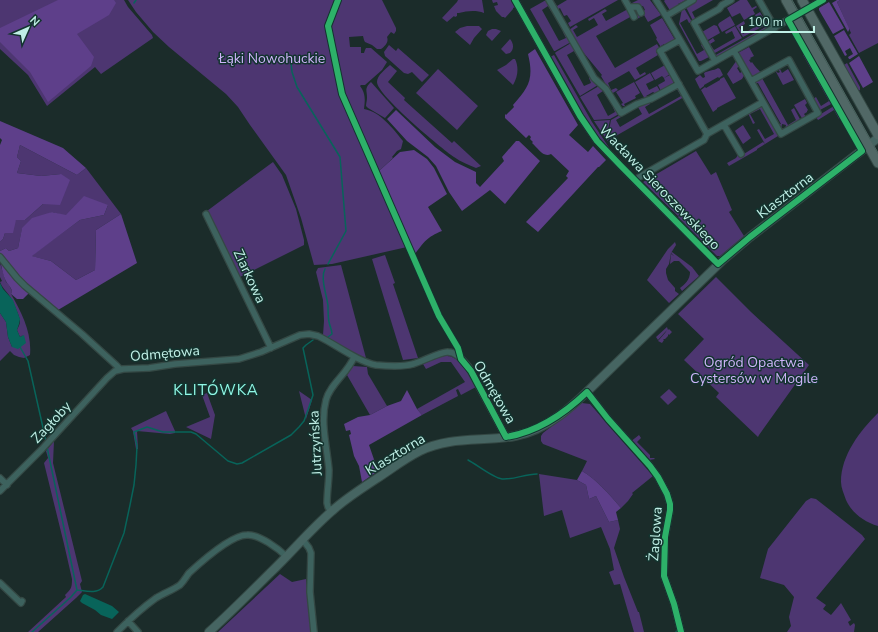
<svg xmlns="http://www.w3.org/2000/svg" width="878" height="632" font-family="'Nunito Sans',sans-serif">
<style>
.green{fill:#4d3671}
.forest{fill:#5e3f8a}
.water{fill:#08645a}
.lines{fill:none;stroke-linecap:round;stroke-linejoin:round}
.stream{stroke:#08645a;stroke-width:1.5}
.street-casing{stroke:#344844;stroke-width:8}
.secondary-casing{stroke:#344844;stroke-width:10}
.primary-casing{stroke:#344844;stroke-width:11}
.street{stroke:#3d625e;stroke-width:5.5}
.secondary{stroke:#466562;stroke-width:8}
.primary{stroke:#516866;stroke-width:9}
.tram{stroke:#4b6561;stroke-width:1}
.cycleway-casing{stroke:#13342f;stroke-width:8}
.cycleway{stroke:#2db169;stroke-width:6}
.labels{text-anchor:middle;stroke-width:3;stroke-linejoin:round;paint-order:stroke}
.park-label{font-size:14px;fill:#ceb3f9;stroke:#13342f}
.street-label{font-size:14px;fill:#c0efe6;stroke:#13342f}
.neighbourhood-label{font-size:15px;letter-spacing:1px;fill:#90f8e6;stroke:#13342f}
</style>
<rect width="100%" height="100%" fill="#1b2c2a"/>
<path class="green" d="M0,0H124L128,7L152,35L153,38L101,74L95,67L47,106L28,75L0,49Z
M128,0H336L326,25L341,100L407,247L332,264L314,265L301,218L286,175L250,125L238,107L226,94L169,47L153,32L136,12Z
M341,0H382L396,28V31L394,34L391,32L387,37C389,42 385,46 381,49H377L372,45L365,42L364,40L363,36L349,37L350,47H361V53H364L365,50L366,48H371L387,62L382,70L365,85H361L360,86C366,94 365,100 364,109C381,112 393,129 403,141L401,149L397,151L392,157L393,158L379,171L345,96L330,26Z
M458,0H482L484,12V13C476,10 467,11 459,13H457V16L455,17L454,16L447,22L442,18L457,2Z
M492,0H511L515,7L513,8V9L505,18L504,17H502L496,11L494,6L498,5L497,2L493,3Z
M546,0L553,10L551,11L548,6L542,10L559,41L566,38L563,32L565,31L571,42L555,51H554L530,9Z
M551,0H553L557,6L567,0H618L570,27L568,23L571,21L567,15L564,16L560,8L557,10Z
M638,0H650L661,15L648,22L644,15L637,19L635,16L645,10L643,6L640,7L630,4Z
M665,0H686L678,4L679,7L671,12L664,1Z
M695,0H713L692,12L696,20L693,21L686,7Z
M740,0H747L752,8L756,6L757,7L753,10L755,14L744,20L740,13L732,17L727,8Z
M840,0H878V43L859,53L849,35L851,33L837,2Z
M684,8L692,22L689,23L687,19L680,23L697,54L704,50L701,45L704,44L711,56L701,61H699L679,24L682,9Z
M605,9L607,11L602,14L606,21L628,9L632,16L596,36L615,68L657,44L660,49L656,52L658,55L636,68L640,75L645,72L646,74L635,80L629,71L608,83L611,90L616,88L618,90L611,94L603,85L605,83L601,76L602,75L578,46L569,30L576,25L578,27L573,30L577,37L598,25L594,18L589,21L588,19Z
M760,12L767,24L743,37L736,26L744,21L745,24L739,27L743,34L765,21L761,15L756,17L755,15Z
M730,16L735,25L722,32L718,25L719,23Z
M662,18L675,40L666,47L664,44L661,46L662,49L656,39L657,38L650,25Z
M771,24L769,27L718,56H714Z
M714,25L717,26L720,33L706,41L702,32Z
M467,26H479L482,29L474,38L470,45L455,32L460,28Z
M735,26L742,38L713,54L706,43L713,38L715,41L710,44L714,50L735,38L732,31L726,34L725,32Z
M492,29H496L501,31L492,41L486,35L488,31Z
M510,39C514,44 514,49 510,53L506,54L501,49Z
M571,43L579,55L577,56L574,51L567,55L584,86L591,83L589,78L591,76L598,85L580,96L555,53L556,52Z
M389,45L396,51L398,48L429,75L422,82L412,72L408,74L404,73L385,56L384,52Z
M806,45L809,50L811,51L810,53L838,102L841,103L859,135L855,137L804,46Z
M749,47L754,56L750,58L751,59L749,60L751,63L752,62C755,67 758,69 761,73L754,77L750,75L738,53Z
M805,54L833,102V103L820,110L813,99L816,97L821,106L829,101L803,55Z
M554,55L592,122L614,155C587,127 569,91 550,57Z
M513,59H515C519,67 518,77 513,85L497,70L506,65Z
M737,60L740,66L737,68L740,73L743,71L745,74L742,79L733,84L727,74Z
M847,63L860,87V90L858,91L851,81L852,79L844,65Z
M390,65L397,71L388,82L405,98L404,100L452,143L454,141L481,166L476,168C469,165 461,162 454,157C441,148 377,95 377,82C377,75 386,69 390,65Z
M665,65L670,74L664,78L662,76L655,80L651,73Z
M718,68L720,69L723,75L719,78L718,77L704,85V86L700,89L695,79L700,75L703,78L705,77L704,73C709,70 713,71 718,68Z
M438,69L478,106L457,130L416,93Z
M778,69H780L782,73L788,69L794,80L783,85L775,70L778,73L780,72Z
M650,73L654,80L646,84L649,90L657,86L660,91L656,94L653,92L646,96L649,98L645,99L635,82Z
M670,75L673,79V83L661,91L658,85L665,81L664,78Z
M724,77L736,98L717,108V109L713,112L701,90L705,87L706,88L720,80V79Z
M762,78L788,125L796,120L791,110L794,108L801,121L785,129L786,125L782,124L781,129L778,125L781,124L758,83H755L756,81Z
M371,82L394,108L385,118L368,108L366,106C366,103 367,101 367,98C367,90 364,89 371,82Z
M634,82L640,93L635,96L636,98L624,104L625,106H623L621,104L623,103L616,92Z
M599,86L609,95L606,96L603,91L597,95L608,116L615,112L613,107L615,106L619,114L610,119L594,120L580,97Z
M677,88H679L684,97L607,141L611,120L620,115L621,117L616,120L620,127L642,114L638,107L633,110L632,109L649,102L650,104L645,107L649,114L681,96L677,89L672,92L671,90Z
M805,99L807,103L805,105L808,110L807,111V112L804,114L806,117L803,120L794,105Z
M760,106L763,107L778,134V136L765,144L757,130L759,129L765,139L774,134L760,109L750,114L755,123L753,124L748,113Z
M834,106H835L842,118L839,119L834,110L818,120L816,117Z
M610,120L606,139L594,121Z
M743,125L751,138L743,144L735,131L736,130Z
M763,142L765,144L757,149V150L729,166L727,163L736,158L738,155L739,157Z
M20,145L77,175L86,168L121,214L96,230L95,270L76,280L51,261L31,256L80,220L104,215L108,205L66,216L52,212L22,229L18,248L9,251L6,248L0,251V242L3,239L5,233L16,220H25L43,204L61,174L41,176L17,173L21,161L17,157Z
M696,151L711,175L716,172L732,210L729,212L744,236L720,256H717L678,217L681,213L678,216L643,182Z
M273,162L282,175L296,209L304,240V245L240,277L207,211Z
M675,242L676,245L671,253L669,264L666,269V273L668,280L675,288V291L679,294L669,303L647,280L668,249Z
M672,252L692,267L699,276L682,291L680,288C685,284 690,280 690,272L679,261H674L670,264L671,254L674,256L671,253Z
M385,255L395,283L393,284L418,358L403,360L372,259Z
M0,263L6,282L9,285L12,291L11,294C22,313 32,333 30,355L24,358L19,357L14,355L10,351L0,361V313L6,322L8,337L12,347L23,335L20,337L17,330C18,327 20,325 20,321C20,316 12,299 9,295C5,290 2,287 0,282L2,281L0,277Z
M341,265L366,358L354,353L323,335L324,321L323,300L316,272L318,268Z
M716,277L751,312L809,365L759,435L758,437L716,397L719,393L684,360L704,339L678,314Z
M667,327L668,330L669,329L672,332L669,335L668,334V336L665,339H663L664,340L662,343L658,341L665,333L667,330L658,340L656,337Z
M445,356C446,356 451,356 452,357C463,361 470,376 476,387L461,395L458,389L456,390L458,396L422,415L417,409L465,382L451,362H441L426,369L423,364L440,357Z
M353,366L367,367L368,374L387,406L370,415L347,375Z
M669,389L677,397L668,405L660,397Z
M299,391L312,400L306,419Z
M207,393L215,415L211,439L186,427L210,417L202,395Z
M582,403L590,404L653,476L632,493L633,494L628,501L621,508C609,494 597,480 582,471L587,461L543,444L541,441V436L543,433Z
M166,411L175,431V433L170,434L137,431L138,449H136L133,431L131,428Z
M878,413V526C864,522 852,513 846,500C844,494 841,488 841,482C841,455 860,431 878,413Z
M639,435L641,438L637,442L650,455V458H654L655,459L649,460L648,458L641,455L630,442Z
M54,441L53,463L82,581L80,584L82,592L76,598L38,632H28L66,597L65,595C71,589 72,588 72,579L64,544L44,463L48,458L46,451Z
M539,474L577,480L586,485L589,499L596,496L609,522L618,520L620,529L614,548L624,577L638,612H639L644,632H634L620,584L614,585L609,572L614,570L610,549L601,527L570,538L562,510L544,516Z
M811,498L816,499L862,535L865,539L816,598L826,605L823,609L831,615L841,603L851,620L848,622L850,626L854,623L855,625L854,632H787L791,626L789,617L794,597L784,585L760,578L768,549L806,501Z
M280,574L292,582L306,579L312,632H218Z"/>
<path class="forest" d="M58,0H114L116,3L109,15L77,34L94,57L91,66L48,102L30,72L0,42V28Z
M837,0H840L837,2L849,28V30L848,32L832,3Z
M829,2L844,28L833,34L819,10V8Z
M844,30L858,54L850,59H849L848,57L853,54L850,48L845,51L847,55L845,56L834,36Z
M535,49L578,125L569,135L588,152L593,146L606,160L599,167H598L538,232L526,222L568,178L566,176L569,171L551,154C543,158 538,148 532,143L533,142L530,139L531,137L529,135L526,138L505,118V114L506,115L514,107L513,105C529,87 534,79 528,54Z
M859,56L873,82L863,88L849,63Z
M396,110L435,147L455,162L476,172V183L480,187L504,161L502,157L516,141H519L540,161L505,204L490,190L462,211L449,192L436,166L428,157L407,141L387,119Z
M0,121L63,148L86,168L77,175L20,145L17,157L21,161L17,173L41,176L61,174L70,180L60,205L43,204L25,220H16L13,233H5L3,239L0,242V145L2,140L0,138Z
M414,150L427,159L434,168L447,194L428,207L442,231C427,237 424,242 415,254L379,171L400,152Z
M84,196L108,205L104,215L80,220L32,256L51,261L76,280L95,270L96,230L121,214L137,263L58,310L42,296L29,293L23,299H17L11,294L12,291C11,288 9,285 7,283C2,275 0,260 0,251L6,248L9,251L18,248L22,228L32,218L52,212L66,215Z
M407,390L417,409L422,415L369,445L378,471L362,482L359,466L354,456L349,435L351,434L350,430L346,431L344,424L358,417L370,415L387,406L401,401Z
M582,471C597,480 609,494 621,508L616,512L618,520L609,522L596,496L589,499L586,485L577,480Z"/>
<path class="water" d="M0,283L3,289L13,300L20,319L19,324L17,330L20,337L24,335L26,343L18,349L12,347L8,337L6,322L0,313Z
M85,594L112,606L119,612L112,619L101,615L95,610L82,603L80,601L83,595Z"/>
<g class="lines">
<path class="stream" d="M134,3L136,0
M291,63L292,72L297,87L340,157L346,231L328,264
M325,269C320,278 327,296 328,306C328,312 328,317 329,322C330,327 332,330 332,334L328,337
M20,347L28,361L46,441
M468,460C476,464 493,478 502,479C513,480 525,474 537,474
M77,590C86,591 97,594 103,587L124,533L130,505L134,485L136,465L137,446L134,432L147,427L163,432H191L196,434L228,461L237,464L242,463L291,435L299,427L304,421L308,410L313,395L303,348L306,345L313,340
M32,632L71,597L77,590L47,447
M676,632L677,630"/>
<defs>
<path id="street" d="M515,0L580,116L597,141L621,166L718,264
M549,0L594,78L606,89L621,113L637,104L651,99L679,84
M625,0L629,7H638L641,13
M656,0L666,16L698,71L823,0
M759,0L775,28
M629,7L634,17
M666,16L693,0
M680,40L660,51L707,134
M734,51L781,134L818,113L789,60L751,81
M715,61L694,23L719,9L722,5L731,0
M724,125L741,154
M635,180L641,176L704,140L707,134L763,102
M206,214L271,348
M0,257L17,278L25,286L82,334L116,365L120,369
M587,392L608,419L650,466L658,477L667,494L670,504V510L665,537L664,576L674,604L681,632
M0,478L7,485
M0,491L42,449L107,378L115,371L123,369L149,368L175,364L239,359L261,352L300,335L309,334L318,336C335,344 358,362 376,365C387,366 403,367 413,364C421,362 442,351 448,352C456,352 463,360 468,366L506,437
M331,511L328,507L327,503C327,492 329,481 329,470C327,447 320,422 326,400C330,384 348,373 354,357
M303,540L309,548L311,553L310,592L314,632
M0,583L21,603L22,601
M128,621L138,632
M117,632C129,620 142,608 156,598C164,593 173,590 180,585C184,581 186,577 189,573C201,562 231,535 247,535C259,534 279,549 287,557"/>
<path id="secondary" d="M209,632C230,613 250,593 270,573C291,553 310,530 332,511C345,499 361,489 376,479C390,470 404,459 420,451C450,436 483,442 515,436C548,430 574,405 597,382L724,259L750,237L878,138"/>
<path id="primary" d="M786,0L878,163
M802,0L878,135"/>
</defs>
<use href="#street" class="street-casing"/>
<use href="#secondary" class="secondary-casing"/>
<use href="#primary" class="primary-casing"/>
<use href="#street" class="street"/>
<use href="#secondary" class="secondary"/>
<use href="#primary" class="primary"/>
<path class="tram" d="M792,0L878,153"/>
<defs>
<path id="cycleway" d="M338,0L328,26L342,94L439,316L458,348L461,359L471,371L506,437C538,432 564,414 587,392L608,419L650,466L658,477L667,494L670,504V510L665,537L664,576L674,604L681,632
M515,0L580,116L597,141L621,166L718,264L750,237L862,151L788,20L823,0"/>
</defs>
<use href="#cycleway" class="cycleway-casing"/>
<use href="#cycleway" class="cycleway"/>
</g>
<g class="labels">
<g class="park-label">
<text x="272" y="63">Łąki Nowohuckie</text>
<text x="754" y="367">Ogród Opactwa<tspan x="754" dy="16">Cystersów w Mogile</tspan></text>
</g>
<g class="street-label">
<text transform="translate(660 187) rotate(46)" y="5">Wacława Sieroszewskiego</text>
<text transform="translate(785 195) rotate(-37)" y="5">Klasztorna</text>
<text transform="translate(250 276) rotate(65)" y="5">Ziarkowa</text>
<text transform="translate(165 353) rotate(-5)" y="5">Odmętowa</text>
<text transform="translate(495 392) rotate(60)" y="5">Odmętowa</text>
<text transform="translate(51 422) rotate(-47)" y="5">Zagłoby</text>
<text transform="translate(315 443) rotate(-93)" y="5">Jutrzyńska</text>
<text transform="translate(395 454) rotate(-31)" y="5">Klasztorna</text>
<text transform="translate(655 534) rotate(-86)" y="5">Żaglowa</text>
</g>
<g class="neighbourhood-label">
<text x="216" y="395">KLITÓWKA</text>
</g>
</g>
<g transform="translate(28 28) rotate(45)" stroke="#13342f" stroke-width="3" paint-order="stroke">
<path d="M0-3L7 15L0 10L-7 15Z" fill="#c0efe6"/>
<text y="-6" font-size="11" font-weight="bold" text-anchor="middle" fill="#c0efe6">N</text>
</g>
<path d="M742 26v6h72v-6" fill="none" stroke="#c0efe6" stroke-width="2"/>
<text x="748" y="26" font-size="12" fill="#c0efe6" stroke="#13342f" stroke-width="3" paint-order="stroke">100 m</text>
</svg>
